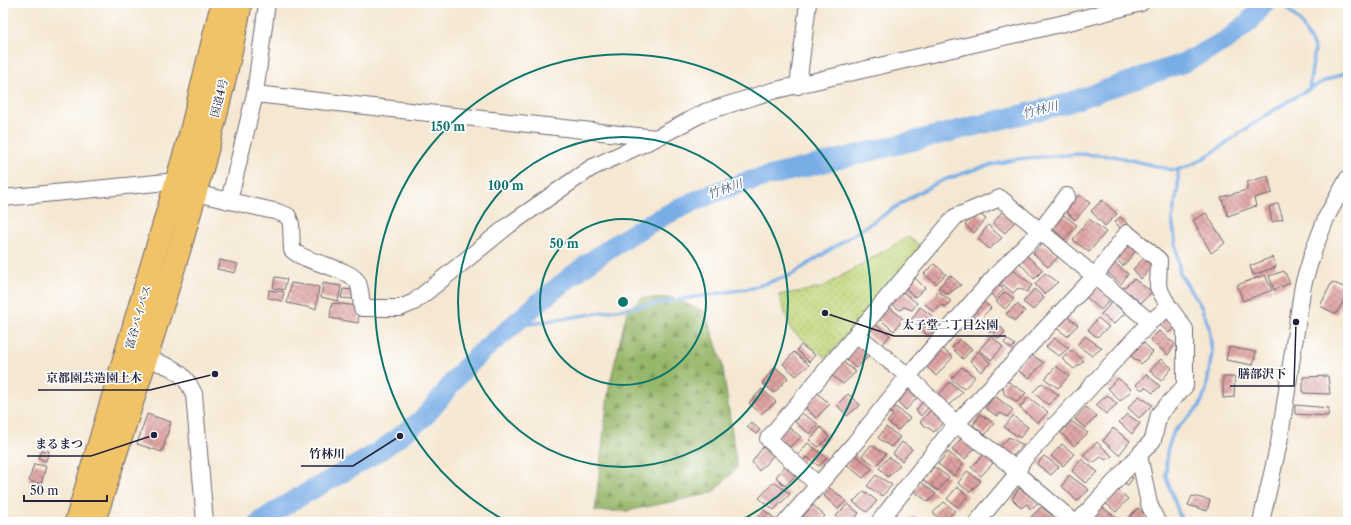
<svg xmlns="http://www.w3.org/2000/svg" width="1351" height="525" font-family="'Libre Caslon Text','Noto Serif JP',serif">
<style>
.forest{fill:url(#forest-firs);stroke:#5c6c52}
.park{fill:url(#park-dots);stroke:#707c5a}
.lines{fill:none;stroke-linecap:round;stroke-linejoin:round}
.stream{stroke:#79ade6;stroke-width:3.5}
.river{stroke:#79ade6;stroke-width:20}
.building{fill:url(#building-cross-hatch)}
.minor-casing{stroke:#6c6770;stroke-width:18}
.highway-casing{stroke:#6c6770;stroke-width:24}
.minor{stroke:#fff;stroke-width:16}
.highway{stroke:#f1c369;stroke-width:22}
.ring{fill:none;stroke:#0f766e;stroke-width:2}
.labels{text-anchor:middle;stroke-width:3.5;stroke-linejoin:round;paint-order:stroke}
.street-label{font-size:11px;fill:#22223b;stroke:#fff}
.water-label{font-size:12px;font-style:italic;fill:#455a7f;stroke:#fff}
.centre{fill:#0f766e;stroke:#fff;stroke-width:2}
.ring-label{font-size:12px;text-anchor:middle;font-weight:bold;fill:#0f766e;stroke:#fff;stroke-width:3.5;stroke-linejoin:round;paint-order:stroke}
.leader{fill:none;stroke:#22223b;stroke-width:1.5}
.callout-dot{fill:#22223b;stroke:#fff;stroke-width:1.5}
.callout-label{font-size:12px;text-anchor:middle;font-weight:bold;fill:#22223b;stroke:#fff;stroke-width:3.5;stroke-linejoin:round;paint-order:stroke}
</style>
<defs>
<pattern id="forest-firs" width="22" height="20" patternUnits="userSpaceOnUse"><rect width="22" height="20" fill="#97b76a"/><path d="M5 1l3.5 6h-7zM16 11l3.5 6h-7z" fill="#7b9458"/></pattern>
<pattern id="park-dots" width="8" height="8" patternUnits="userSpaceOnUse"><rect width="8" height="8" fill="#bfd67a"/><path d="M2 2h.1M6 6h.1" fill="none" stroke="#a4b76a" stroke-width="1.8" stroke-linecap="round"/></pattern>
<pattern id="building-cross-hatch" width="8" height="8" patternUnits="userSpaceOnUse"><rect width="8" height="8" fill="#de9f9e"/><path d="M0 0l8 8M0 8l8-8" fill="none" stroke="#b48182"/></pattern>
</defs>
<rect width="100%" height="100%" fill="#fff"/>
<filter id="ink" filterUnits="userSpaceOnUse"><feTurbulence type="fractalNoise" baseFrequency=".025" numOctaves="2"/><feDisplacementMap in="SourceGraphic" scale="8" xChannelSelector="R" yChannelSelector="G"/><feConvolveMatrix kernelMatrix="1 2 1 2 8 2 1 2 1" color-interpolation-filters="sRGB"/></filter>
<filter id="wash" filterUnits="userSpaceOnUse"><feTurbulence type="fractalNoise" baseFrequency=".012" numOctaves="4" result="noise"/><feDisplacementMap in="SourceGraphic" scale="16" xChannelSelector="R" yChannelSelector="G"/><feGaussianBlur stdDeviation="0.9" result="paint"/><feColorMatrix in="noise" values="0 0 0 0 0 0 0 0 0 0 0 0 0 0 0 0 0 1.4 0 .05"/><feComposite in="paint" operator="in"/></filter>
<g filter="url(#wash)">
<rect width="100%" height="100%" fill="#f5e7d1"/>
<path class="forest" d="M641,298H673L705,312L722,362L737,468L712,493L627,511H595L609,387L627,312Z"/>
<path class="park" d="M908,237L923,248L826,358L791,330L779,295L821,288Z"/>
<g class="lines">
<path class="stream" d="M1282,3L1300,22L1315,49L1309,88
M1178,170V188L1172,219L1180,274L1201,306L1209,328L1212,352L1206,391L1199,407L1174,431L1167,451L1166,477L1182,522
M511,327L752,288L791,275L916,194L941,181L979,168L1017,159L1076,154L1114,156L1172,170C1196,170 1235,135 1256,122C1286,102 1315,83 1348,72"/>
<path class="river" d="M260,522C304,489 358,470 401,435C409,429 418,423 425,416C439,402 450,384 464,369C478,354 495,341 511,327C583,262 652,212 745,182L1061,105L1186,62L1228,39L1249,22L1265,3"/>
</g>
<g id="blocks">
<path class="building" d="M1268,176L1272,193L1254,198L1256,206L1228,216L1221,197L1247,190V182Z
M1079,195L1090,203L1075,220L1065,210Z
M1102,200L1117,214L1105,226L1091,211Z
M1278,203L1283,219L1272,222L1269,207Z
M1005,208L1018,218L1005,233L993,223Z
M977,212L986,219L974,233L965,225Z
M1206,213L1225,243L1211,253L1193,220Z
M1062,214L1077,225L1065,240L1051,227Z
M1120,217L1127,223L1120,228L1115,222Z
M1089,219L1106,232L1089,252L1073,240Z
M988,225L1002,238L989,249L978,239Z
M1127,242L1137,250L1123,266L1114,257Z
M1042,244L1059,256L1048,267L1033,253Z
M1027,256L1043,270L1034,279L1020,263Z
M1272,257L1276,267L1253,275L1250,266Z
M1144,258L1153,266L1141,279L1133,269Z
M220,260L238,264L235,273L217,269Z
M1111,260L1128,274L1121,284L1103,269Z
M934,264L946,274L936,284L924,274Z
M1012,269L1032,285L1027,292L1018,288L1013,293L1001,283Z
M1284,271L1290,283L1274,290L1269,276Z
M1045,273L1058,282L1044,294L1035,284Z
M950,275L961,285L948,294L938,288Z
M1265,275L1272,290L1243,301L1237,285Z
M275,277L287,279L284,290L273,288Z
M915,278L925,288L915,297L906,289Z
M1134,279L1152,292L1141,303L1130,293L1127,296L1121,290Z
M1332,282L1348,289V293L1336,314L1320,306Z
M291,283L319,287L316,309L287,303Z
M323,283L341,286L338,301L321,297Z
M997,284L1004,289L995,299L990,292Z
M1095,286L1110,299L1101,310L1085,296Z
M343,289L354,290L353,299L341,298Z
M1034,289L1044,298L1033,310L1023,302Z
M269,290L284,292L282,301L268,298Z
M900,290L917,303L912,310L904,307L900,310L889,302Z
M938,291L951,301L945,307L942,305L934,312L925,304Z
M1005,292L1014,299L1005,309L996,301Z
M981,299L991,308L979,320L970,312Z
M1112,302L1125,313L1114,324L1101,314Z
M332,303L359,306L358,323L330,318Z
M886,304L903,319L894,331L876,316Z
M1017,304L1025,311L1015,321L1006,314Z
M920,307L934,317L928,323L935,331L928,336L911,320Z
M1065,315L1078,325L1067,336L1055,327Z
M1168,315L1176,326L1169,333L1159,324Z
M970,317L979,324L971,331L964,324Z
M1098,318L1109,327L1097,337L1088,330Z
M872,322L890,335L882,345L864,332Z
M987,322L991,325L995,322L997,325L990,333L984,325Z
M1000,326L1005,332L998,339L993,334Z
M1159,331L1175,344L1168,355L1150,340Z
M991,336L1003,347L991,360L979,350Z
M1085,336L1102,348L1092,356L1077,345Z
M1054,338L1069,348L1059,356L1046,347Z
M959,339L972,349L963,359L952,348Z
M1007,339L1015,345L1011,349L1004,343Z
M1143,342L1153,352L1141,364L1131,356Z
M856,344L869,356L856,368L844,357Z
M801,345L815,355L809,362L797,350Z
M1229,347L1256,352L1253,365L1226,360Z
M943,349L953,357L936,376L926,366Z
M1071,350L1084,361L1074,369L1062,359Z
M978,351L990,363L981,372L970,361Z
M794,352L809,365L796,376L783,364Z
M1029,353L1044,363L1029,378L1016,369Z
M1161,359L1172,368L1161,381L1150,371Z
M843,362L856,372L843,384L831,375Z
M1056,366L1069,376L1058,388L1045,379Z
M775,367L788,378L774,393L762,383Z
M962,367L975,377L964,389L951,379Z
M1146,374L1160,386L1153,393L1145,387L1142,390L1136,385Z
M1328,376L1330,394L1303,393V377Z
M1223,377H1235L1234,397L1223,398Z
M1118,378L1132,390L1120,401L1108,388Z
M1007,381L1026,393L1017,402L1004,394L1003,385Z
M950,382L963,392L949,405L937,397Z
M1042,383L1059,395L1048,405L1033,392Z
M762,389L776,402L761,414L749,403Z
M908,390L917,398L906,410L898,402Z
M817,393L830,404L816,418L805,407Z
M848,394L860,405L847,416L837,405Z
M1107,395L1117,404L1106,414L1096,405Z
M995,396L1013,410L1007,417L1001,413L997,416L985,408Z
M1139,396L1152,405L1139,418L1128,408Z
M1028,397L1048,412L1038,423L1020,408Z
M924,400L930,405L921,416L916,410Z
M1295,405L1329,408L1328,416L1295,414Z
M894,406L910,418L898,430L887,422L893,415L889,411Z
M1086,407L1097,416L1085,428L1075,419Z
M931,410L945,421L934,432L920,422Z
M147,414L171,422L162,452L137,444Z
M803,414L818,424L810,434L795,422Z
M980,414L994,423L985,435L973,425Z
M1127,414L1140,423L1132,434L1119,422Z
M1013,416L1028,427L1020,438L1004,427Z
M1071,421L1088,433L1074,446L1061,433Z
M751,422L760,430L756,434L747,427Z
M787,426L801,437L790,447L778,436Z
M821,427L829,437L819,447L809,440Z
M886,427L900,437L891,447L878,438Z
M1113,428L1130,441L1119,455L1103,441Z
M963,436L977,446L965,459L952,450Z
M1009,437L1023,445L1011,458L999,448Z
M902,442L912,449L902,461L893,454Z
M1097,442L1112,456L1106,460L1101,457L1093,463L1083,455Z
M808,443L827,458L819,466L807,457L802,462L797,456Z
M1062,444L1074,454L1063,466L1051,456Z
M871,445L886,454L876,466L862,456Z
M763,447L774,455L759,471L752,462Z
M41,450L49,451L46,461L38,458Z
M948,452L963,464L954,476L938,464Z
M854,454L872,469L863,478L847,465Z
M984,455L993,463L981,476L971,467Z
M1044,456L1059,467L1051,475L1037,464Z
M889,457L900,465L888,477L879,468Z
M1081,459L1098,472L1085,483L1072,471Z
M34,464L46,466L41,484L29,481Z
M786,465L797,474L785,486L776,477Z
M934,467L949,477L938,491L923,480Z
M967,471L981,481L970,492L958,483Z
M876,475L892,485L882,496L867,486Z
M1069,475L1089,490L1077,501L1062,486Z
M1126,475L1133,478L1128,485L1121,481Z
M774,482L790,494L774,510L759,498Z
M921,482L936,494L928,502L914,491Z
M957,487L968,496L958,507L947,499Z
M830,488L846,501L838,509L824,496Z
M1019,488L1038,502L1031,510L1027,504L1021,508L1012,499Z
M1115,488L1128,499L1116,512L1103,501Z
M864,491L877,501L867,512L853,502Z
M1192,496L1210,500L1207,511L1188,505Z
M944,502L955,511L944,522L933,513Z
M848,504L859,513L852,522H843L836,516Z
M813,505L825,516L819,522H810L803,516Z
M1101,506L1120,521L1099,522L1092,517Z
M1041,507L1052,515L1046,522H1036L1030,518Z
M1138,508L1147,517L1142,522H1130L1127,519Z
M764,510L777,520L775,522H754Z
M913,516L920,522L909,521Z
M896,518L902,522H892Z
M931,518L937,522H928Z"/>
</g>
</g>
<g filter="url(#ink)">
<use href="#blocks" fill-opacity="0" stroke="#6c6770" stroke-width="1"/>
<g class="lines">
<defs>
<path id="minor" d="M267,3L255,94L656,138
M798,86L808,3
M3,198L177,181L195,193L278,212L288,216L291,224L292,250C307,264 352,268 358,283C361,290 361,300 362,308H400L414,302L509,225L591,168L656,138L705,112L772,91L1073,21L1141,3
M229,201L255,94
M856,334L908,376L956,424L1008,463L1017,474L1074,522
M136,356C163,364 182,366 194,394L205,522
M819,486L768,439L955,217L1000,198L1150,322
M786,522L854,444L908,376L996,275L1041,230L1067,196
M879,522L956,424L1095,276L1127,233L1159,260L1158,287L1169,307
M977,522L1017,474L1022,461L1150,322L1169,307L1185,329V386L1159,414L1153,440L1139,455L1149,504L1157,522
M1078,522L1139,455
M1261,522L1279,443L1303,285L1313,252L1327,216L1348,178"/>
<path id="highway" d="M76,522L190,135L222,3
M94,522C148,352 207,178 241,3"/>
</defs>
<use href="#minor" class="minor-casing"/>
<use href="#highway" class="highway-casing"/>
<use href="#minor" class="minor"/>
<use href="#highway" class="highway"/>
</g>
</g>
<g class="ring">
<circle cx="623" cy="302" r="83"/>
<circle cx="623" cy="302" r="165"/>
<path d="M508 522A248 248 0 1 1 738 522"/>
</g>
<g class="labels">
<g class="street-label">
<text transform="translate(219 98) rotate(-76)" y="4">国道4号</text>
<text transform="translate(138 317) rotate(-74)" y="4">富谷バイパス</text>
</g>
<g class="water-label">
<text transform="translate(1040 110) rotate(-14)" y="4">竹林川</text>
<text transform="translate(725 189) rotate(-19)" y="4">竹林川</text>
</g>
</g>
<circle cx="623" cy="302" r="6" class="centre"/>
<g class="ring-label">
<text x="448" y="131">150 m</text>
<text x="506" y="190">100 m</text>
<text x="564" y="248">50 m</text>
</g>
<path class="leader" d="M825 313L894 336H1006M1296 322L1294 386H1230M215 374L150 390H38M154 435L91 456H27M400 436L353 466H301"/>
<g class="callout-dot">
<circle cx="825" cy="313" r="4"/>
<circle cx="1296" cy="322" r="4"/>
<circle cx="215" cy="374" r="4"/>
<circle cx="154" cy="435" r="4"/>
<circle cx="400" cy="436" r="4"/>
</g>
<g class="callout-label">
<text x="950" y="329">太子堂二丁目公園</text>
<text x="1262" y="378">膳部沢下</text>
<text x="94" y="382">京都園芸造園土木</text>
<text x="59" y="448">まるまつ</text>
<text x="327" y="458">竹林川</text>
</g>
<rect width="1351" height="525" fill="none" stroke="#fff" stroke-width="16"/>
<path d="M24 495v6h83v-6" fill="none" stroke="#22223b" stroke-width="2"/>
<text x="30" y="495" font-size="12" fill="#22223b" stroke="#ffffff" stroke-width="3" paint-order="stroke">50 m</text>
</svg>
